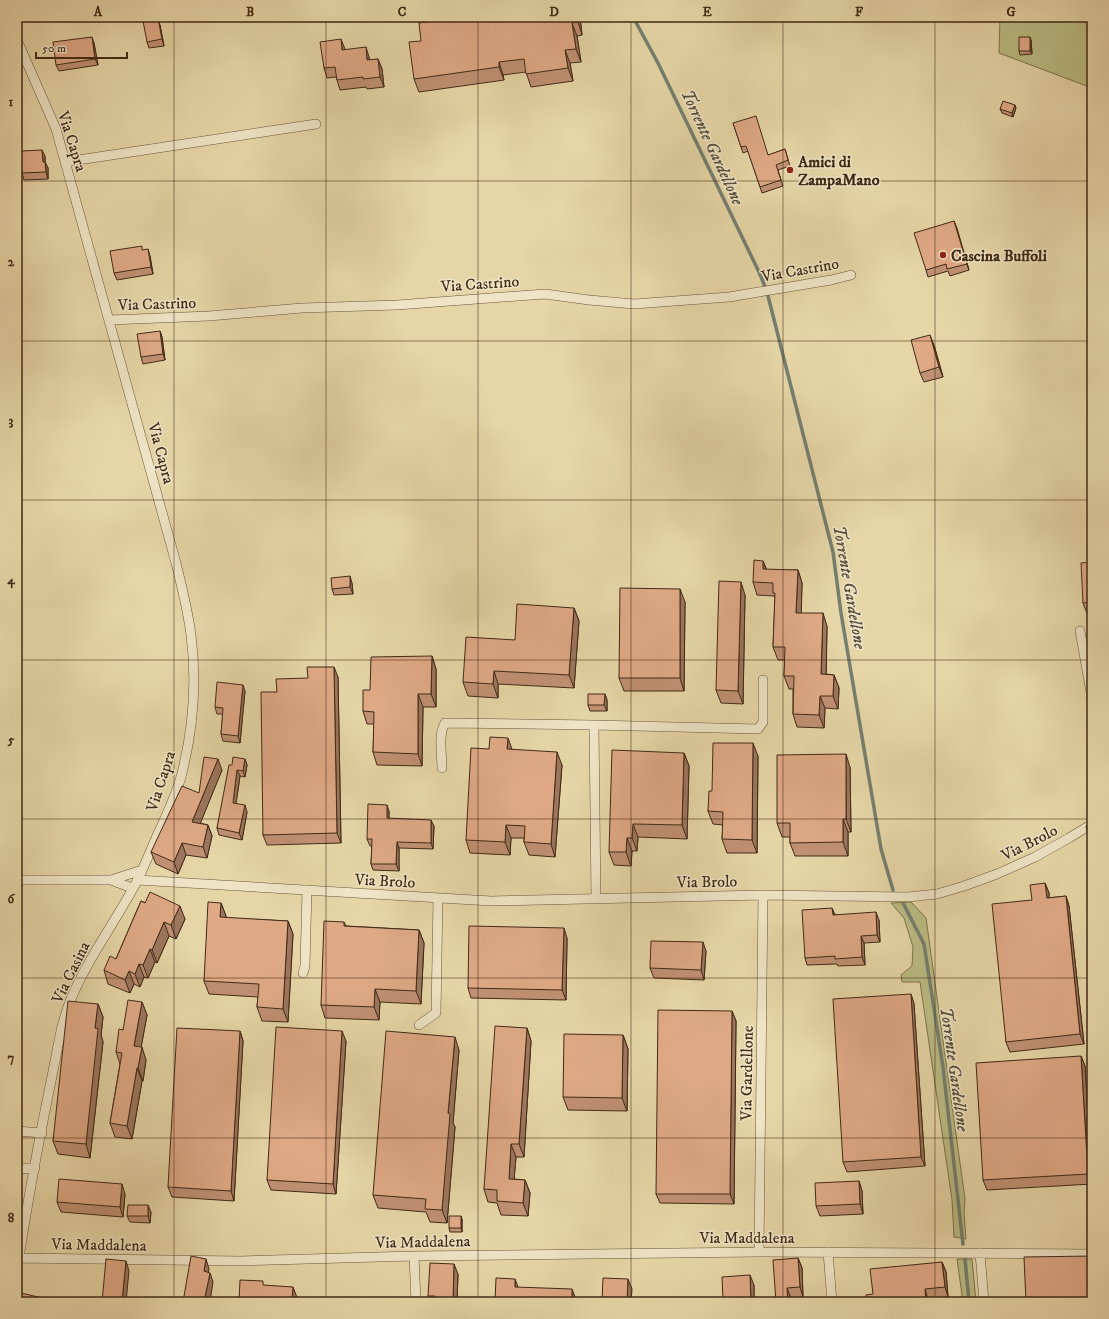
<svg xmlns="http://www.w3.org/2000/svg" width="1109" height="1319" font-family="'IM FELL DW Pica',serif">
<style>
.green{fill:#bbbc83;stroke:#7e734c}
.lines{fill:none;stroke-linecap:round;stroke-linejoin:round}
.stream{stroke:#757f70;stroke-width:3.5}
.minor-casing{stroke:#6a553a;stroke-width:10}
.minor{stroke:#efe4c6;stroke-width:9}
.wall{fill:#c09173;stroke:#412a16}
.shaded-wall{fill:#9c765e;stroke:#412a16}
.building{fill:#dfa986;stroke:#412a16}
.grid{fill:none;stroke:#412a16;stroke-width:1;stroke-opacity:0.55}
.poi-dot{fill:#8f2418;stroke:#efe4c6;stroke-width:1.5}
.labels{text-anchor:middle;stroke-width:3;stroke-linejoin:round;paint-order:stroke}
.street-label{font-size:16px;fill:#412a16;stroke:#efe4c6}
.poi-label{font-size:16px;font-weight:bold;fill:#412a16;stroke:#efe4c6;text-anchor:start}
.water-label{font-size:17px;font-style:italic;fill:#564e3c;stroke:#efe4c6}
.neatline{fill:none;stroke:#412a16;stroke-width:1.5}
.grid-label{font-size:13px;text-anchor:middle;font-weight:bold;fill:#412a16}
</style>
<rect width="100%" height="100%" fill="#e6d6a7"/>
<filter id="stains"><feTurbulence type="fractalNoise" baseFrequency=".005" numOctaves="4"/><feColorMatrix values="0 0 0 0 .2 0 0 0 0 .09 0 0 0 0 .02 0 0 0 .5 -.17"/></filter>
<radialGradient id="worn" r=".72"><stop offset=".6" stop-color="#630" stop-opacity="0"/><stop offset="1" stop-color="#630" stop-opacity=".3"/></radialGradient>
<path class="green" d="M1000,17H1092V88L999,53Z
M911,902L926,918L965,1199L964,1212L966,1239L954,1237L952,1200L920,982H902L901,975L912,966L913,947L904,918L891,903Z
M957,1259H972L976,1302H963Z"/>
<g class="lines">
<path class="stream" d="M633,17L658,63L759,272L766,289
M767,292L833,552L841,613L881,849L893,890
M903,903L924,944L943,1067L963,1244
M965,1259L969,1302"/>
<defs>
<path id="minor" d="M17,40L56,129L176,563C182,587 188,611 191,635C197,682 193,731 181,777C175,798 165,818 156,838C150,852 144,867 137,881C116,921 88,958 71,999C60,1025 57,1054 51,1081C39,1140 28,1199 19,1258L17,1260
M65,162L316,124
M110,320L209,316L302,308L397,305L545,294L589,300L634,304L729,297L831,280L851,275
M1080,631L1092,698
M594,725L596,899
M442,768C442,754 438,735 445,723L594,725L758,729L763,722V680
M17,880H111
M137,880L491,901L763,895L908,897L937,894L964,886L997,874L1035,857L1069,838L1092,824
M132,888L111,880L142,870
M303,973L305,966L307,890
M419,1025L436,1013L438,898
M17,1131L42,1133
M17,1169L35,1168
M759,1252L763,895
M828,1252L832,1302
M980,1253L984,1302
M414,1256L416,1302
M17,1258L240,1261L414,1256L759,1252L1092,1254"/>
</defs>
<use href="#minor" class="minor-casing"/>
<use href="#minor" class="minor"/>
</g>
<path class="wall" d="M580,17L582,35L577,36L581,62L570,63L573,81L531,87L526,72L503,75L504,80L419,92L414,79Z
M160,25L164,46L149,48L147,42Z
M1031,40L1032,54L1020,55L1019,51Z
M94,43L98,65L59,71L56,65Z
M345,49V50L369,57L370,60L378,59L382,69L384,87L367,89L366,87L340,90L337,80L336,77L327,78L324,68Z
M1016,108L1013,117L1002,113L1000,109Z
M733,123L769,155L785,149L790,166L778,170L783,186L762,193L748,151L743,153Z
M45,156V162L48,168V179L24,180L22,173Z
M954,221L969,270L950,276L948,271L928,277L926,270Z
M143,250L150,256L153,274L117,280L114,273Z
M160,331L162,337L165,360L143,364L141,357Z
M934,345L943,377L924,382L920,373Z
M763,561L767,570H798L802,583L801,613L827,626L826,674L834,675L839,688L838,709L825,708L824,728L797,727L793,714V689H789L784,676L785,660H778L773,647L775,598L774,596L757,595L753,582Z
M1092,562V616H1088L1083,603Z
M352,583L353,594L334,595L332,589Z
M745,595L743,704L721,703L716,690Z
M685,602L684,691H624L619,678Z
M574,608L579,621L574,688L498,684V698L468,696L463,682L515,640Z
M432,656L436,669V707H423L422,766L377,765L373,752L374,724H367L363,711L370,690Z
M338,677L341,843L267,845L263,835L277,692Z
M245,691L240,743L223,741L221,734L223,714H217L215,707Z
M605,694L607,700V711H590L588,705Z
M512,750L562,765L555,857L529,855L524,842V838H511L510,855L470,853L466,840Z
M684,753L689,766L687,839L638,837L637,851H632L631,866L614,865L609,852Z
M758,756L757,853H727L722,839L723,825L713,824L708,811L712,791Z
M245,759L247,765L245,777L240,776L236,803L247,812L242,840L219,835L217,828L232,765Z
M850,767L851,832H848V856H795L790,843V837H782L777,823Z
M222,770L200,823L208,825L212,836L207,858L186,855L178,874L156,864L151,852L199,793Z
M389,811V819L434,826L433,849L399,848V871L373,870L371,864L372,846H370L367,839Z
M1045,883L1049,893V898L1066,896L1069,906L1084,1044L1010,1052L1006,1042L1032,900Z
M141,901L185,919L176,939L169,936L157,963L155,962L148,978L144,977L140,987L134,984L130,993L108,984L104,970L116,959Z
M221,903L226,916V918L288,921L293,934L288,1022L262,1021L257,1007L258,997L209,994L204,981Z
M832,908L835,915L879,920L880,942L864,943L865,965L838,966L837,964L807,965L805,958Z
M344,922L346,926L419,930L424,943L421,1004L380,1002L379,1020L325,1018L321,1005Z
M567,938L566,1000L471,998L468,988Z
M706,951L704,980L654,978L650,968Z
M911,994L914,1004L925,1166L847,1172L843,1162Z
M142,1002L147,1015L141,1047L146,1060L143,1081H142L132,1139L115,1137L110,1123L120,1064L116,1052L123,1030Z
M98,1004L103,1017L101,1035L103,1042L90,1158L58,1154L53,1141Z
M732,1011L736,1021L734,1204L660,1203L656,1194Z
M527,1028L531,1041L524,1157H516L514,1179L525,1180L530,1193L528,1216L501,1215L497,1203L488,1202L484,1189Z
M240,1031L243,1041L234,1201L172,1197L168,1187Z
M623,1035L628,1049L627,1111L568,1110L563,1097Z
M346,1041L336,1194L271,1190L267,1180Z
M459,1050L453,1123L455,1127L447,1223L430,1222L426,1212L378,1208L373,1195Z
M1081,1056L1085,1066L1092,1184L987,1190L983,1180Z
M859,1181L862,1191L863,1214L820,1216L816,1206Z
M125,1194L123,1217L61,1212L57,1202Z
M151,1212L150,1223L130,1222L127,1216Z
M462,1219V1232H450L449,1228Z
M798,1258L802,1268L803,1297L791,1298V1302H776Z
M942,1262L946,1272L948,1297L928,1299L873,1294Z
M458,1274L457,1302H430L428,1296Z
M754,1285V1302H724L723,1300Z"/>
<path class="shaded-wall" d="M577,17H580L582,35L578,22Z
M158,18L160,25L164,46L162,39Z
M572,23L577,36L581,62L576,49Z
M92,37L94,43L98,65L95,59Z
M1030,37L1031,40L1032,54L1030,51Z
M341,39L345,49L346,60L342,50Z
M366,47L369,57L371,70L367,60Z
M565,50L570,63L573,81L568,68Z
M378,59L382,69L384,87L380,77Z
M499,62L503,75L504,80L499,67Z
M1015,105L1016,108L1013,117L1012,113Z
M42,150L45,156V169L43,162Z
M45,162L48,168V179L46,172Z
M954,221L957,228L969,270L967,264Z
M148,249L150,256L153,274L151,267Z
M160,331L162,337L165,360L163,354Z
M930,335L934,345L943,377L939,367Z
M763,561L768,574L763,569Z
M798,570L802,583L801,626L796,613Z
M350,576L352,583L353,594L350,587Z
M741,582L745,595L743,704L738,691Z
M680,589L685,602L684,691L680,678Z
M574,608L579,621L574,688L569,675Z
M823,613L827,626L826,687L821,674Z
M432,656L436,669V707L431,694Z
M334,667L338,677L341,843L337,833Z
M494,671L498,684V698L493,684Z
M834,675L839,688L838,709L833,696Z
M243,685L245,691L240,743L238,736Z
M418,694L423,707L422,766L418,754Z
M605,694L607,700V711L604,705Z
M820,696L825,708L824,728L819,715Z
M508,738L513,752L507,749Z
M753,743L758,756L757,853L752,840Z
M557,752L562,765L555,857L551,844Z
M684,753L689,766L687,839L682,825Z
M846,754L850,767L851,832L846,819Z
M218,759L222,770L196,834L192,822Z
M245,759L247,765L245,777L243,771Z
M237,770L240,776L235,810L233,803Z
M245,805L247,812L242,840L239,833Z
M387,805L389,811V825L387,818Z
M843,819L848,832V856L843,842Z
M431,820L434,826L433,849L431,843Z
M633,824L638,837L637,851L632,838Z
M208,825L212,836L207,858L203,847Z
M506,825L511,838L510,855L505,842Z
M627,838L632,851L631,866L626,852Z
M397,842L399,848V871L396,864Z
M182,843L186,855L178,874L174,862Z
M1045,883L1049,893L1050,908L1047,898Z
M1066,896L1069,906L1084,1044L1080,1034Z
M221,903L226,916L225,930L220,917Z
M180,906L185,919L176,939L171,925Z
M832,908L835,915H833Z
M876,912L879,920L880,942L877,935Z
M288,921L293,934L288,1022L283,1009Z
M164,922L169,936L157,963L152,950Z
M564,928L567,938L566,1000L562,990Z
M419,930L424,943L421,1004L416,991Z
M861,936L864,943L865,965L862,957Z
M703,942L706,951L704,980L701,970Z
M150,949L155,962L148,978L143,965Z
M139,964L144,977L140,987L135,974Z
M129,971L134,984L130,993L125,980Z
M375,989L380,1002L379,1020L374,1007Z
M911,994L914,1004L925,1166L921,1157Z
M142,1002L147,1015L139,1059L134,1046Z
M98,1004L103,1017L101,1035L103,1042L90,1158L86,1144L95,1028Z
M732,1011L736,1021L734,1204L730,1194Z
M527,1028L531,1041L524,1157L519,1144Z
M240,1031L243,1041L234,1201L231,1191Z
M342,1031L346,1041L336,1194L333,1184Z
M623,1035L628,1049L627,1111L622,1098Z
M455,1037L459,1050L453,1123L455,1127L447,1223L442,1210L448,1113Z
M142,1047L146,1060L143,1081L138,1068Z
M1081,1056L1085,1066L1092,1184L1088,1174Z
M137,1068L142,1081L132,1139L127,1126Z
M511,1144L516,1157L513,1192L509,1179Z
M525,1180L530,1193L528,1216L523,1203Z
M859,1181L862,1191L863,1214L860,1204Z
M122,1184L125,1194L123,1217L120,1207Z
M148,1205L151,1212L150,1223L148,1216Z
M461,1216L462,1219V1232L461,1228Z
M798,1258L802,1268L803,1297L800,1287Z
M206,1259L209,1269L207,1281L204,1271Z
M126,1261L129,1271L126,1302H122Z
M942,1262L946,1272L948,1297L945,1287Z
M454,1264L458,1274L457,1302H453Z
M210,1273L213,1282L210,1302H204Z
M750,1275L754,1285V1302H751Z
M515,1279L520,1292L515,1287Z
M628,1279L632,1289L631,1302H627Z
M293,1287L298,1300L297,1302H292Z
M787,1288L791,1298V1302H788Z
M572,1289L577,1302H572Z
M925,1289L928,1299V1302H926Z"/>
<path class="building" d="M463,17H577L578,22L572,23L576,49L565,50L568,68L526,74L524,59L499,62V67L414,79L409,42L421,41L419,23Z
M158,18L162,39L147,42L143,21Z
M92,37L95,59L56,65L53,42Z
M1019,37H1030V51H1019Z
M341,39L342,50L366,47L367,60L378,59L380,77L363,79V77L337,80L335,67L324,68L320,42Z
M1003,101L1015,105L1012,113L1000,109Z
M756,116L768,155L785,149L788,160L776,165L781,180L760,187L746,146L741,147L733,123Z
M42,150L43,162H45L46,172L22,173L21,151Z
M954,221L967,264L947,269L946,264L926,270L914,233Z
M142,246V250L148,249L151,267L114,273L110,251Z
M160,331L163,354L141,357L137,334Z
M930,335L939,367L920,373L911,340Z
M754,560L763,561V569L798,570L796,613H823L821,674L834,675L833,696H820L819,715L793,714L794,676H784L785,647H773L775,593H773V583L753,582Z
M1092,562V602L1083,603L1081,563Z
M350,576V587L332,589L331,578Z
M719,581L741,582L738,691L716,690Z
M620,588L680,589V678H619Z
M517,604L574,608L569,675L494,671L493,684L463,682L466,637L515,640Z
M432,656L431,694H418V754L373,752L374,712L363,711V690H370L371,657Z
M307,667H334L337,833L263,835L261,692H277L276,679L308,678Z
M217,682L243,685L238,736L221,734L223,708L215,707Z
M588,694H605L604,705H588Z
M490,737L508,738L507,749L557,752L551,844L524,842L525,826L506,825L505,842L466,840L471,748L489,749Z
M713,743H753L752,840L722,839L723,812L708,811L709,791H712Z
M612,750L684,753L682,825L633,824L632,838H627L626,852H609Z
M846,754V819H843V842L790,843V823H777V755Z
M204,757L218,759L192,822L208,825L203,847L182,843L174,862L151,852L182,786L199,793Z
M233,757L245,759L243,771L237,770L233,803L245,805L239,833L217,828L229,765H232Z
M368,804L387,805V818L431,820V843L397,842L396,864H371L372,839H367Z
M1092,825V859L1086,826Z
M1045,883L1047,898L1066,896L1080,1034L1006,1042L992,904L1032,900L1030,885Z
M150,892L180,906L171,925L164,922L152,950L150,949L143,965L139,964L135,974L129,971L125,980L104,970L110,956L116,959L141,901L145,903Z
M208,902L221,903L220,917L288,921L283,1009L257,1007L259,984L204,981Z
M832,908L833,915L876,912L877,935L861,936L862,957L835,959V956L805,958L802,910Z
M324,921L344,922V926L419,930L416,991L375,989L374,1007L321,1005Z
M469,926L564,928L562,990L468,988Z
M651,941L703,942L701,970L650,968Z
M911,994L921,1157L843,1162L833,999Z
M128,1000L142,1002L134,1046L142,1047L138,1068H137L127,1126L110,1123L122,1053L116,1052L119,1029L123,1030Z
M68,1001L98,1004L95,1028L98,1029L86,1144L53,1141Z
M658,1010L732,1011L730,1194H656Z
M495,1026L527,1028L519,1144H511L509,1179L525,1180L523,1203L497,1201V1190L484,1189Z
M276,1027L342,1031L333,1184L267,1180Z
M177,1028L240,1031L231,1191L168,1187Z
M386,1031L455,1037L448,1113L450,1114L442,1210L425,1209L426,1199L373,1195Z
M564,1034L623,1035L622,1098L563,1097Z
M1081,1056L1088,1174L983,1180L976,1063Z
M59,1179L122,1184L120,1207L57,1202Z
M859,1181L860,1204L816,1206L815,1183Z
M128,1205H148V1216H127Z
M449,1216H461V1228H449Z
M191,1256L206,1259L204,1271L210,1273L204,1302H183Z
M1092,1256V1302H1026L1024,1257Z
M798,1258L800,1287L787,1288L788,1302H776L773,1260Z
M106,1259L126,1261L122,1302H102Z
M942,1262L945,1287L925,1289L926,1302H867L866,1295L873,1294L870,1269Z
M430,1263L454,1264L453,1302H435V1296H428Z
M750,1275L751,1302H739L738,1299L723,1300L722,1277Z
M496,1278L515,1279V1287L572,1289V1302H495Z
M603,1278L628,1279L627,1302H602Z
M240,1280L263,1281V1285L293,1287L292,1302H239Z
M17,1292L59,1302H17Z
M331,1298L395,1299V1302H331Z"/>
<path class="grid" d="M174,17V1302M326,17V1302M478,17V1302M631,17V1302M783,17V1302M935,17V1302M17,181H1092M17,341H1092M17,500H1092M17,660H1092M17,819H1092M17,978H1092M17,1138H1092"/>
<g class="poi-dot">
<circle cx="790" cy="170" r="4"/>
<circle cx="943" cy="255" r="4"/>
</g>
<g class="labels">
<g class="street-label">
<text transform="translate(73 141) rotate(72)" y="6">Via Capra</text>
<text transform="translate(800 269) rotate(-10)" y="6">Via Castrino</text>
<text transform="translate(480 283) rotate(-4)" y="6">Via Castrino</text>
<text transform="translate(157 303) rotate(-2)" y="6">Via Castrino</text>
<text transform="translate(162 453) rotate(75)" y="6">Via Capra</text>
<text transform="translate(160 781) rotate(-72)" y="6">Via Capra</text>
<text transform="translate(1029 842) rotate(-27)" y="6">Via Brolo</text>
<text transform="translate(385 880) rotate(3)" y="6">Via Brolo</text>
<text transform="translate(707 881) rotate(-1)" y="6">Via Brolo</text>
<text transform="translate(70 972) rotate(-64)" y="6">Via Casina</text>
<text transform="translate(746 1073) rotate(-89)" y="6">Via Gardellone</text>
<text x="747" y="1243">Via Maddalena</text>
<text transform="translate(423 1241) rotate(-1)" y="6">Via Maddalena</text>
<text transform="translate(99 1244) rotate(1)" y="6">Via Maddalena</text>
</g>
<g class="poi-label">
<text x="798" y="167">Amici di<tspan x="798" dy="18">ZampaMano</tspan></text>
<text x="951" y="261">Cascina Buffoli</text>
</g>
<g class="water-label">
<text transform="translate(713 147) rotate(65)" y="6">Torrente Gardellone</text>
<text transform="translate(850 587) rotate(80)" y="6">Torrente Gardellone</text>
<text transform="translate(955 1069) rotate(82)" y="6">Torrente Gardellone</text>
</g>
</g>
<rect width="1109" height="1319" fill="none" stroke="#e6d6a7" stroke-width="44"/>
<path d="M36 52v6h91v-6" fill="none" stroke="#412a16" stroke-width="2"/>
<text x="42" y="52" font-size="12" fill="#412a16" stroke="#efe4c6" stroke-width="3" paint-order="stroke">50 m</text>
<rect x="22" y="22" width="1065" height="1275" class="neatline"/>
<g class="grid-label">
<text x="98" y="16">A</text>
<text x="250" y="16">B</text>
<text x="402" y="16">C</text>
<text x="554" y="16">D</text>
<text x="707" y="16">E</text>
<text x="859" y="16">F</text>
<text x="1011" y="16">G</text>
<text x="11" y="106">1</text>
<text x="11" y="266">2</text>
<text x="11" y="425">3</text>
<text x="11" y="584">4</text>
<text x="11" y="744">5</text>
<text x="11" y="903">6</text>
<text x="11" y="1062">7</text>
<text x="11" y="1222">8</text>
</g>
<rect width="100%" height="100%" filter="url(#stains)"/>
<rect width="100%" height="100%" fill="url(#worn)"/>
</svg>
